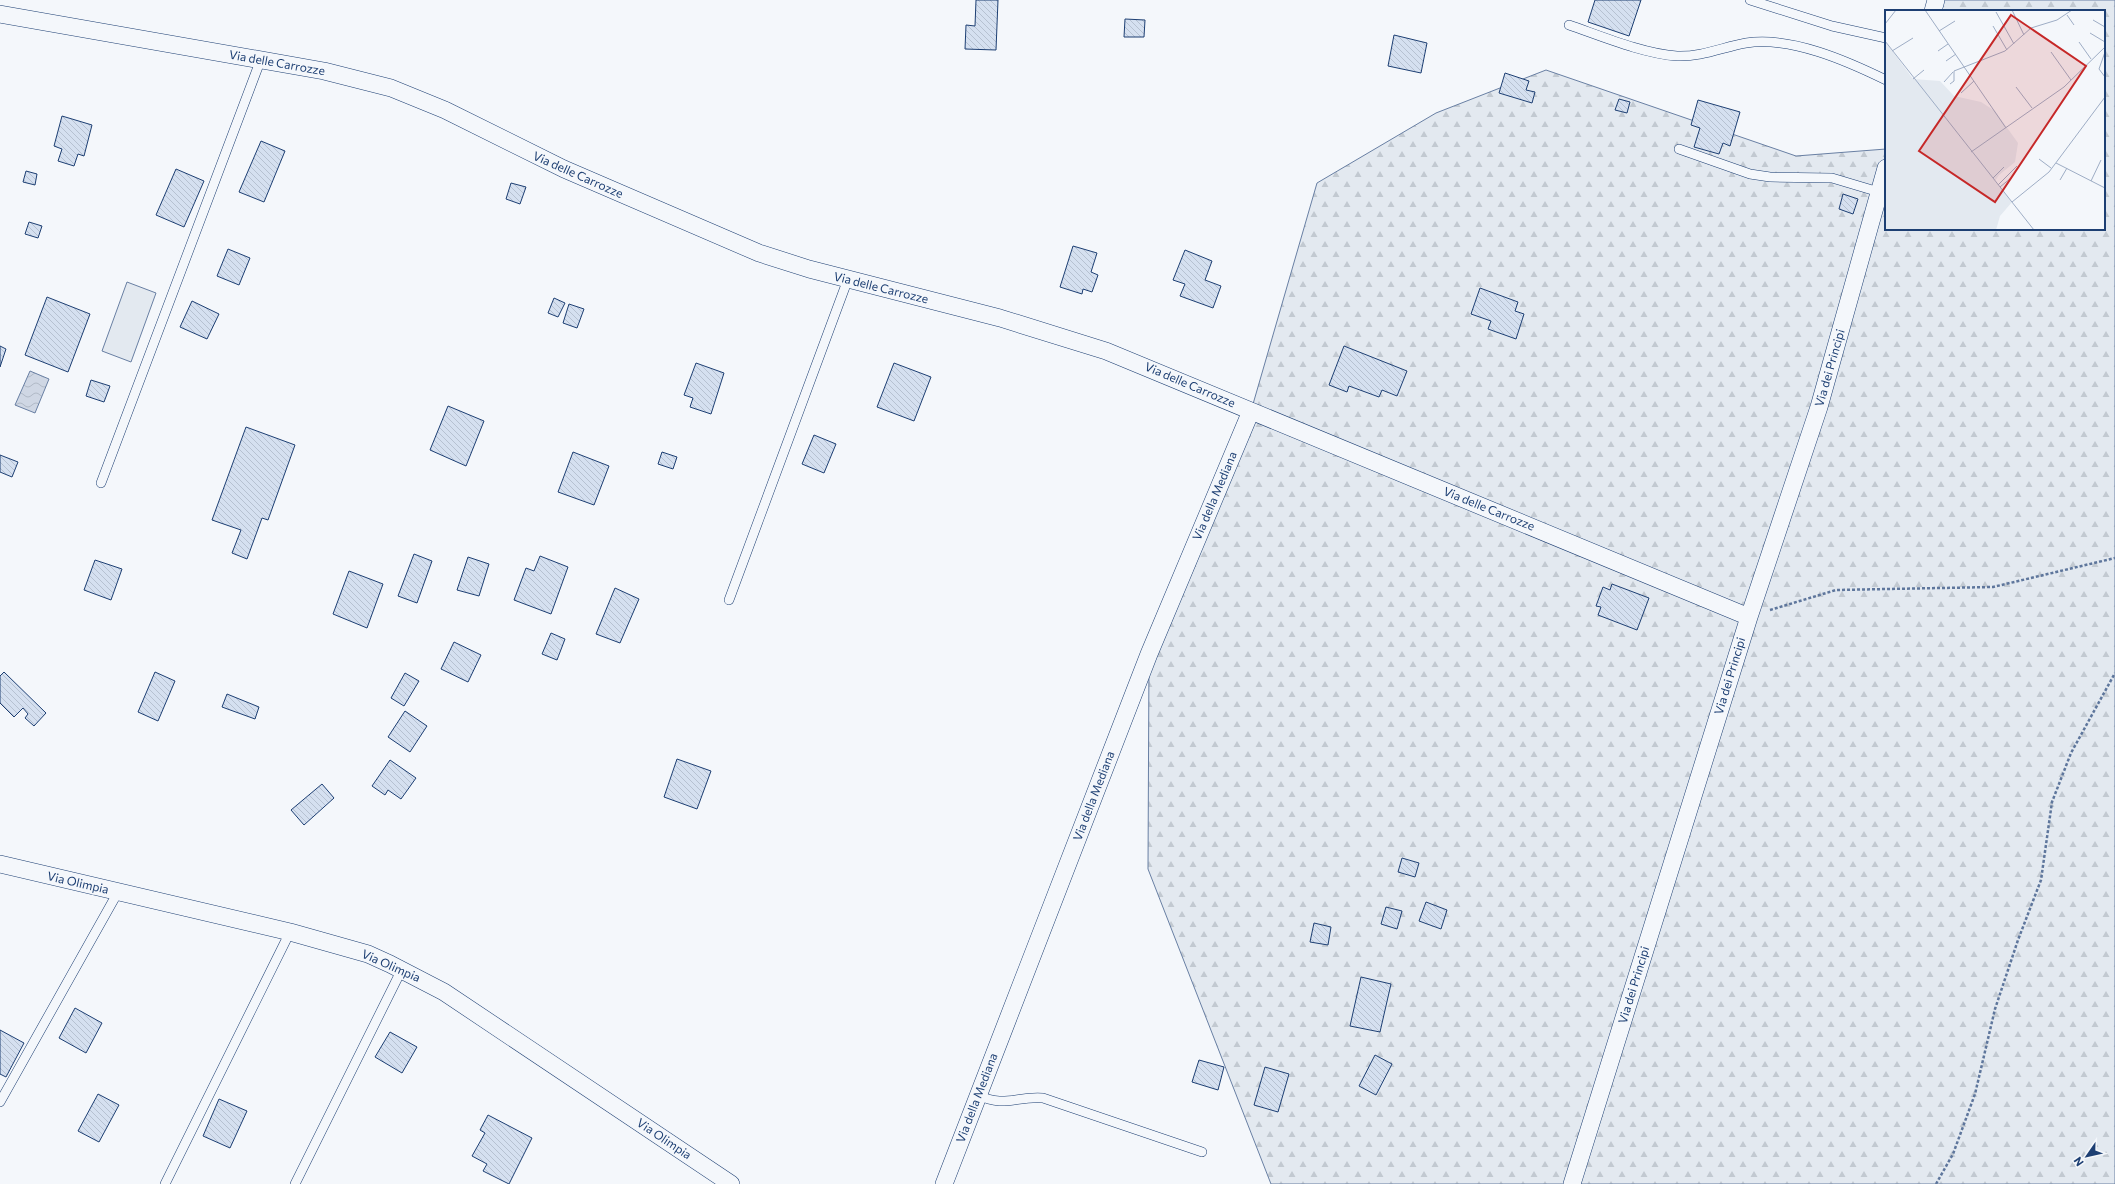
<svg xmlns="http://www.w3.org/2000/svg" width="2115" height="1184" font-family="Commissioner,sans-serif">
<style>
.green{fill:#e3e9f0;stroke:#687fa3}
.forest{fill:url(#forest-firs);stroke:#687fa3}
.water{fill:url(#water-waves);stroke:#687fa3}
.building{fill:url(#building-back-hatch);stroke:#1d3f73}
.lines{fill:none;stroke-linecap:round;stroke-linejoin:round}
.lane-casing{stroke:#1d3f73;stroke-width:10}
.street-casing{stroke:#1d3f73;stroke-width:18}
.path{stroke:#5e769c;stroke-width:2.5;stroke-dasharray:3 2;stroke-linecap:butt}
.lane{stroke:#f4f7fb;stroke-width:9}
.street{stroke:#f4f7fb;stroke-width:17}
.labels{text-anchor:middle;stroke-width:3;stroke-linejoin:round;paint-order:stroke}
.street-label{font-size:12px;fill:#1d3f73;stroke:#f4f7fb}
.inset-road{fill:none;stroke:#9eadc5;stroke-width:1}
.view{fill:#c62828;fill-opacity:0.15;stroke:#c62828;stroke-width:2}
.inset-edge{fill:none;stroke:#1d3f73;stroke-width:2}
</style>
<defs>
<pattern id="forest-firs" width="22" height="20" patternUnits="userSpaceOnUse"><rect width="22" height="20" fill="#e3e9f0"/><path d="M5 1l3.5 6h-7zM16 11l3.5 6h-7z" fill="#c2c9d1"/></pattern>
<pattern id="water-waves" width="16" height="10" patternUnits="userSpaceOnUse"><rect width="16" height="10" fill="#cfd7e4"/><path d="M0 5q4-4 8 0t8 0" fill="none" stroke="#b1bac7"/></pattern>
<pattern id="building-back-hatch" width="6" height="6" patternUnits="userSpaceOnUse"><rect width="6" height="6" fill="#d5e0f0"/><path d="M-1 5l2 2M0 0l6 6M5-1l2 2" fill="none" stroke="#b6c1d1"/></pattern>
</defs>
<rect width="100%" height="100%" fill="#f4f7fb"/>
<path class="green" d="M127,282L156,293L131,362L102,351Z"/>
<path class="forest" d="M1936,0H2115V1184H1271L1148,869L1149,654L1251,411L1317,183L1436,113L1546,70L1796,156L1886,149V229H2104V11H1933Z"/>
<path class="water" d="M30,371L49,379L35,413L15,405Z"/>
<path class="building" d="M976,0H998L996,50L965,49L966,25L975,26Z
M1595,0H1641L1629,36L1588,22Z
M1125,19L1145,20L1144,37H1124Z
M1394,35L1427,43L1421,73L1388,66Z
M1505,73L1529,81L1526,90L1535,92L1532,103L1499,93Z
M1619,99L1630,102L1627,113L1615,110Z
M1698,100L1740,112L1730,146L1723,143L1719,154L1694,147L1700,128L1691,125Z
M62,116L92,125L84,156L78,154L74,166L58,161L62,149L54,146Z
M261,141L285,151L264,202L239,192Z
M176,169L204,181L184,227L156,215Z
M26,171L37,174L35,185L23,182Z
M511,183L526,187L520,204L506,199Z
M1843,194L1858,199L1853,214L1839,209Z
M29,222L42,226L38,238L25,234Z
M1073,246L1097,253L1091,272L1098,275L1092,292L1083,289L1082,294L1060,287Z
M228,249L250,258L239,285L217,276Z
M1185,250L1212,261L1205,280L1221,286L1213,308L1180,296L1185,284L1173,280Z
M1480,288L1518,302L1515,311L1524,314L1516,339L1488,329L1491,321L1471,314Z
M47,297L90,314L68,372L25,355Z
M554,298L565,303L558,317L548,313Z
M192,301L219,314L207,339L180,327Z
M569,304L584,309L577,328L563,323Z
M0,346L6,349L0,367Z
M1344,346L1407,371L1397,396L1382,390L1379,397L1349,386L1347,392L1329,385Z
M696,363L724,373L711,414L690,407L693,398L684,395Z
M894,363L931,377L914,421L877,407Z
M91,380L110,386L104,402L86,396Z
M448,406L484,421L466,466L430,450Z
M246,427L295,445L268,520L262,518L247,559L232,553L241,530L212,520Z
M814,435L836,444L824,473L802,464Z
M573,452L609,466L594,505L558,492Z
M662,452L677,457L673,469L658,464Z
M0,455L18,462L12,477L0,472Z
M414,554L432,561L417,603L398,596Z
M540,556L568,567L551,614L514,600L526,568L534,571Z
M468,557L489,564L479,596L457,590Z
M95,560L122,569L111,600L84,590Z
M349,571L383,584L367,628L333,614Z
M1612,584L1649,598L1637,630L1598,615L1601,607L1596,606L1603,587L1610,590Z
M615,588L639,599L620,643L596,634Z
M551,633L565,639L557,660L542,654Z
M454,642L481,655L468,682L441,669Z
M4,672L46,713L34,726L25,718L28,714L23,708L14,717L0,703V676Z
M155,672L175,681L158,721L138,712Z
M405,673L419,681L404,706L391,698Z
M227,694L259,707L255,719L222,707Z
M405,711L427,726L410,752L388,737Z
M677,759L711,771L697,809L664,797Z
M390,760L416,778L401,799L388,790L385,795L372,786Z
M322,784L334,798L304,825L291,810Z
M1402,858L1419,863L1415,877L1398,872Z
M1426,902L1447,910L1441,929L1419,921Z
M1386,907L1402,911L1397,929L1381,924Z
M1314,923L1331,927L1328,945L1310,942Z
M1361,977L1391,984L1380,1032L1350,1026Z
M75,1008L102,1023L86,1053L59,1038Z
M0,1030L24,1043L6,1077L0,1074Z
M390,1032L417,1047L402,1073L375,1057Z
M1375,1055L1392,1064L1376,1095L1359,1086Z
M1199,1060L1224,1067L1218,1090L1192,1082Z
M1265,1067L1289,1074L1278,1112L1254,1105Z
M98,1094L119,1105L99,1142L78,1131Z
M219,1099L247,1111L230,1148L203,1136Z
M488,1115L532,1138L509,1184L483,1171L487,1164L472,1156L485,1133L480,1130Z"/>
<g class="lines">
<defs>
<path id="lane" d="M1750,0L1832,26L1886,38
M1569,25C1601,36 1644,54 1677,56C1702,57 1723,47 1746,43C1791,36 1847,61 1886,80
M1679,149L1750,174L1770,177L1832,178L1879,192
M101,483L261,59
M729,600L848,279
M978,1095C1005,1108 1015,1096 1043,1098L1202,1152
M0,1102L118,892
M165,1184L290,932
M295,1184L402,969"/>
<path id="street" d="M1933,11L1936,0
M0,14L324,71L391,88L445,110L564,169L759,253L809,269L1000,318L1106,351L1749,617
M0,864L290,932L368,954L390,964L444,992L731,1184
M944,1184L1149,654L1251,411
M1572,1184L1749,617L1819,407L1886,168"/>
</defs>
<use href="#lane" class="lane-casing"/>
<use href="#street" class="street-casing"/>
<path class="path" d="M1770,610L1836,590L1993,587L2115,558
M1936,1184L1953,1154L1975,1094L1995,1009L2018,940L2041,880L2052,802L2071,753L2115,673"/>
<use href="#lane" class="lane"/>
<use href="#street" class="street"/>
</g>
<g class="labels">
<g class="street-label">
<text transform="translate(277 63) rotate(10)" y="4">Via delle Carrozze</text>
<text transform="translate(578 175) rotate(24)" y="4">Via delle Carrozze</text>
<text transform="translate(881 288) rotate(14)" y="4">Via delle Carrozze</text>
<text transform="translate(1830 368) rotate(-74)" y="4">Via dei Principi</text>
<text transform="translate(1190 385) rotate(23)" y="4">Via delle Carrozze</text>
<text transform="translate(1215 496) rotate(-67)" y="4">Via della Mediana</text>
<text transform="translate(1489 509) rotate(22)" y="4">Via delle Carrozze</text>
<text transform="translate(1730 676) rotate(-73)" y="4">Via dei Principi</text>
<text transform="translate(1094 796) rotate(-69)" y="4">Via della Mediana</text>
<text transform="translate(78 883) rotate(13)" y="4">Via Olimpia</text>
<text transform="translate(391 966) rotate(24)" y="4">Via Olimpia</text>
<text transform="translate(1634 985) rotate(-73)" y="4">Via dei Principi</text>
<text transform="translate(977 1098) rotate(-69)" y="4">Via della Mediana</text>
<text transform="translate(664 1139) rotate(34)" y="4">Via Olimpia</text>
</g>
</g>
<g transform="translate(1885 10)">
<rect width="220" height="220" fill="#f4f7fb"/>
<path d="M0,31L28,69L55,71L69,86L96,92L110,101L133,133L130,152L114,165L110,171L127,192L115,206L111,220H0Z" fill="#e3e9f0"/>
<path class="inset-road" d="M40,0L121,118M127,0L139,25M111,2L129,34M182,5L189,15M208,10L220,17M0,14L11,0M108,16L122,40M54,21L70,11M205,23L220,32M0,31L149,220M194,32L206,49M7,41L28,28M53,41L63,34M166,42L186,70M220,42L214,59L220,67M61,51L71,44M28,69L39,60M59,72L68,62M65,74L69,71V61L120,41L146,18L172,10L187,0M131,77L147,98M76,83L89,71M86,142L179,77L220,37M154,149L166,158M171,153L220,178M108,168L119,157M175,170L182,158M206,171L216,150M113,175L132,156M115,177L126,168M127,192L164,162L220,87"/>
<path class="view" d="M126,5L201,56L110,192L34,141Z"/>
<rect width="220" height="220" class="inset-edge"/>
</g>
<g transform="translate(2087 1156) rotate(236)" stroke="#f4f7fb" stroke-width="3" paint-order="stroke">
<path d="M0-3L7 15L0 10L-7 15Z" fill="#1d3f73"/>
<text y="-6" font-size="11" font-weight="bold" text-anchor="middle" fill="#1d3f73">N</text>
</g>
</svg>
